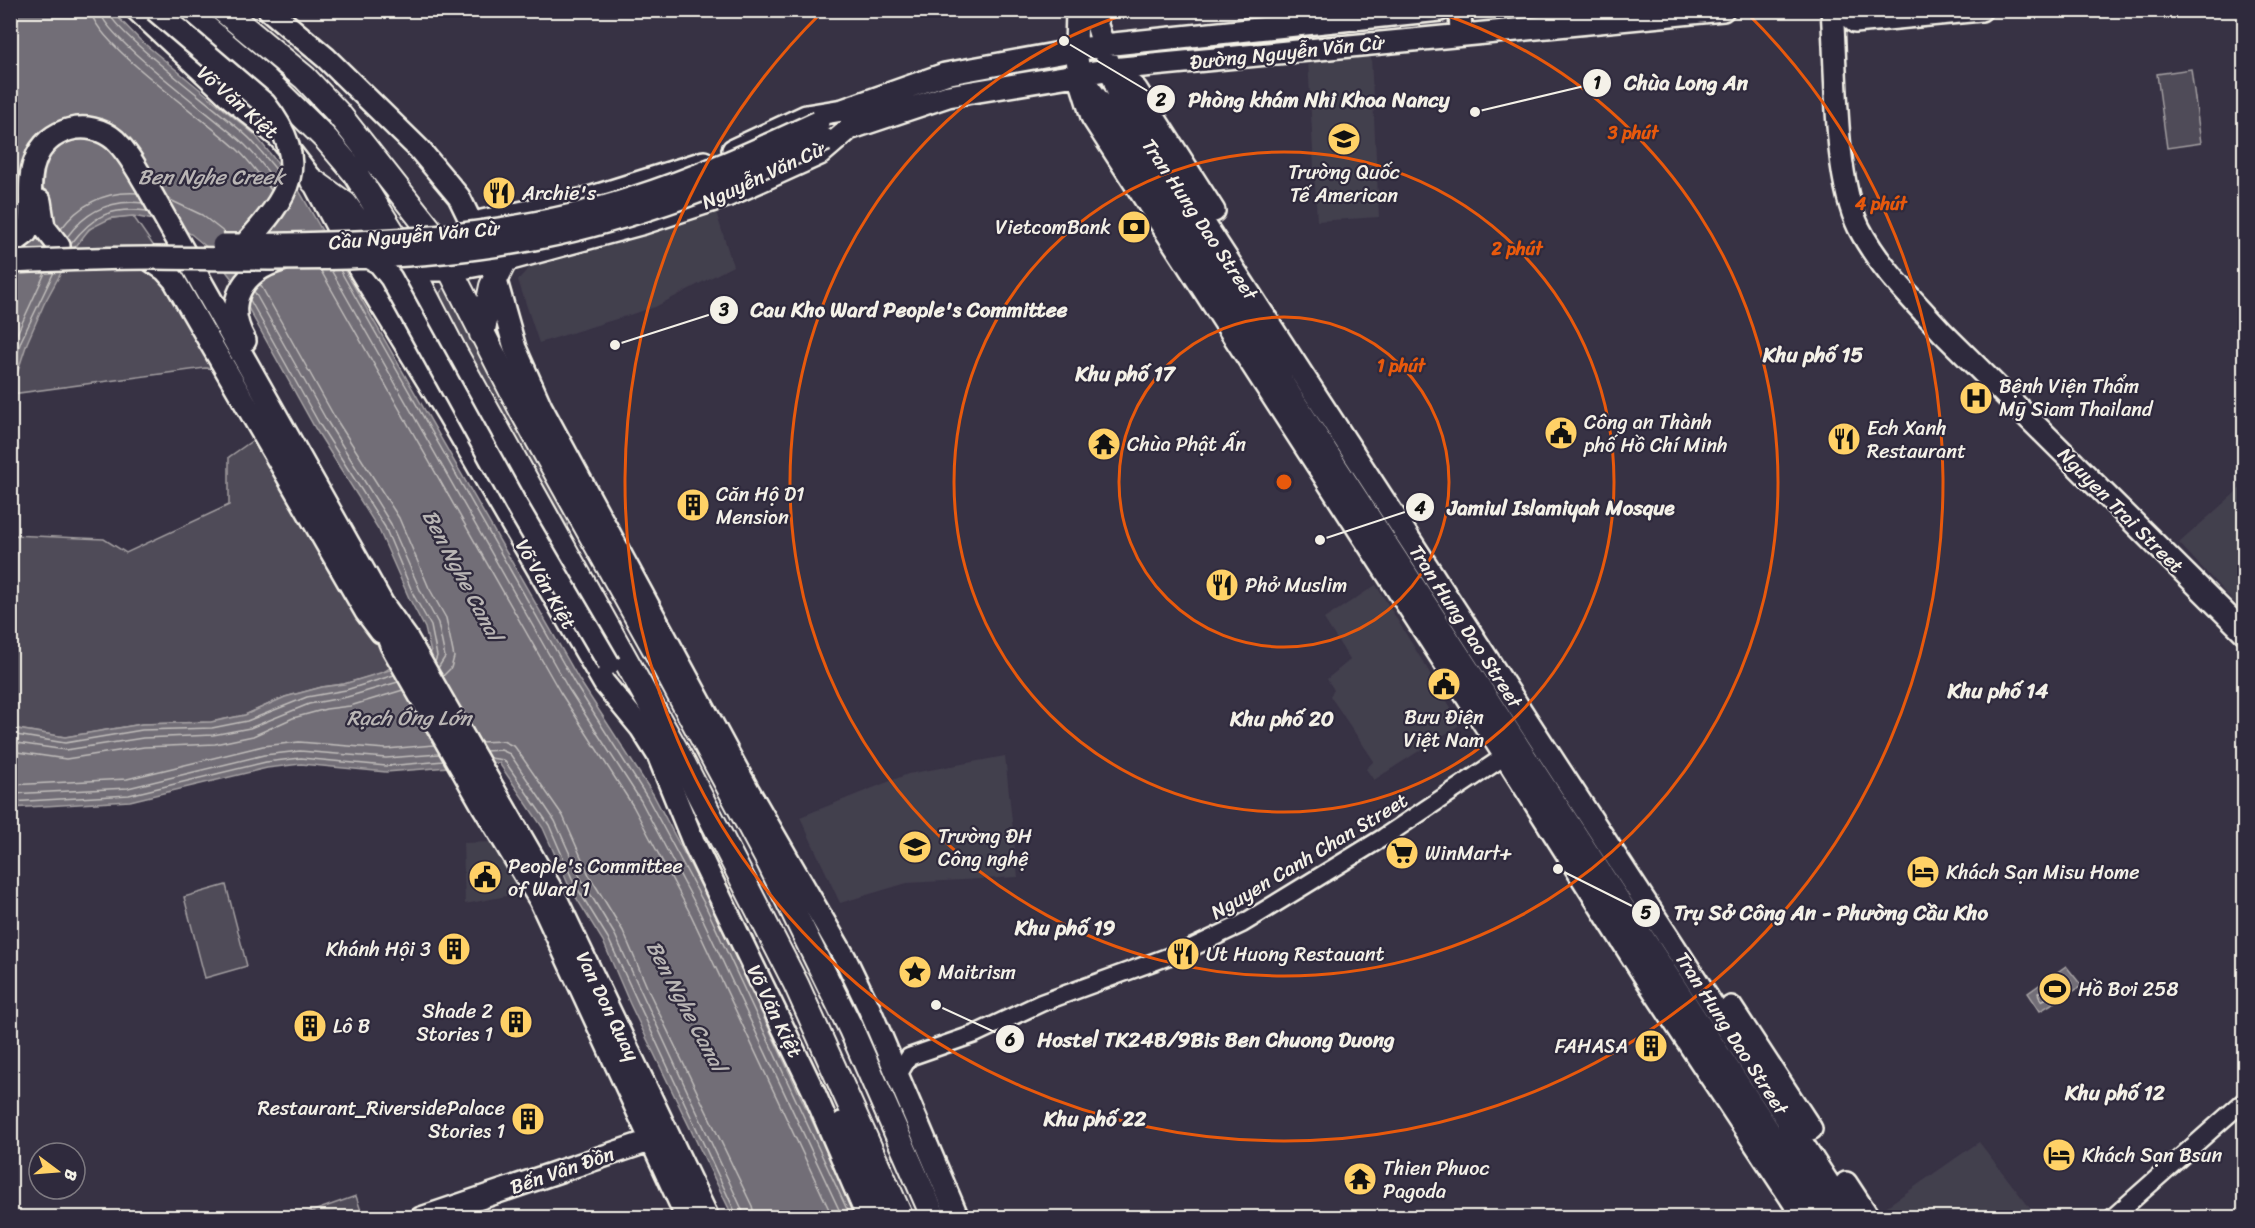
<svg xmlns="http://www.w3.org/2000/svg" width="2255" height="1228" font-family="Sriracha,sans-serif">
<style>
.built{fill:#433f4e}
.green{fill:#504b59;stroke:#a29ea0;stroke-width:1.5}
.water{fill:#726e77;stroke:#a6a2a4;stroke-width:1.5}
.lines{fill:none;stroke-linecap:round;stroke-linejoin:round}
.shore{stroke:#c0bdbb;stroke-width:1.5}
.minor-casing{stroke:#f4f1e8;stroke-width:21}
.major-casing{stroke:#f4f1e8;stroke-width:26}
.highway-casing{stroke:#f4f1e8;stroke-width:28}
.minor{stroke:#2f2a3d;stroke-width:16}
.major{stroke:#2f2a3d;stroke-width:21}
.highway{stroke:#2f2a3d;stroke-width:24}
.major-bridge-casing{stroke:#f4f1e8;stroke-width:26;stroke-linecap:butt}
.major-bridge{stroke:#2f2a3d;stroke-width:21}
.ring{fill:none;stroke:#e8590c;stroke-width:3}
.labels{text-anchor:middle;stroke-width:4.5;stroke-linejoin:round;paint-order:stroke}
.street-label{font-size:20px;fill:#f4f1e8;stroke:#2f2a3d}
.poi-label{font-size:20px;fill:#f4f1e8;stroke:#2f2a3d;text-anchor:start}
.water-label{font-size:21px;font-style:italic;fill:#bab6b5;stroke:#2f2a3d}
.neighbourhood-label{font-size:21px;font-weight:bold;fill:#f4f1e8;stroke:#2f2a3d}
.centre{fill:#e8590c;stroke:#2f2a3d;stroke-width:3}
.ring-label{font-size:18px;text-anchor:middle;font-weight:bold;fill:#e8590c;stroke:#2f2a3d;stroke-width:4.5;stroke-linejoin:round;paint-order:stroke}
.leader{fill:none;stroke:#f4f1e8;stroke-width:2}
.callout-dot{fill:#f4f1e8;stroke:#2f2a3d;stroke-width:2}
.mark-label{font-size:18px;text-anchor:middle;font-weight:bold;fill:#111}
.callout-label{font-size:21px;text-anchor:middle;font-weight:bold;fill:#f4f1e8;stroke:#2f2a3d;stroke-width:4.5;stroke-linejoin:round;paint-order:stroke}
</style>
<rect width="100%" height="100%" fill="#373244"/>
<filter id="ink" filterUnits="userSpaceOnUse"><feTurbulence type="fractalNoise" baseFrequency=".0167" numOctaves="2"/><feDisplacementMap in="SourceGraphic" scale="12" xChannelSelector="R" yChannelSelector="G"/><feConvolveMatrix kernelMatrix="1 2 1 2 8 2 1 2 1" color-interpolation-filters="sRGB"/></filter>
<g filter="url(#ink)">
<path class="built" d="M1371,57L1379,217L1317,221L1308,60Z
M716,212L733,266L655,307L539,343L518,280L532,264Z
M2244,485V613L2179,543Z
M1376,585L1461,724L1374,780L1366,769L1374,761L1330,696L1334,690L1327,679L1350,660L1324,619Z
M1005,756L1018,877L907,883L840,903L800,817L908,774Z
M494,842L522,893L465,904L463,843Z
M1979,1142L2037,1217H1884L1880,1211Z"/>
<path class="green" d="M2191,69L2201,143L2167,148L2157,74Z
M133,216L184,290L230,369L205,368L11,394C19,353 58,256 90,229C102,218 118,217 133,216Z
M445,286L569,522L567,526L444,311L440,293Z
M259,436L400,661L382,673L344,684L322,687L285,697L245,715L211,722L142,724L65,737L11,728V535L104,539L126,553L229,505V457Z
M226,885L247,966L205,978L184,897Z
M356,1196L363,1217H306L305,1214Z"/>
<path class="water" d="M11,11H112L140,40L255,135L297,187L580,681L653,794L711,905L857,1217H733L630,1004L603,941L569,886L543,828L499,763L386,772L301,764L267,768L130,801L11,808V728L65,737L142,724L211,722L245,715L285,697L322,687L344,684L432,657L425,628L409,598L379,530L315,428L232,279L209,249L191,234L174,224L133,216L111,218L89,229L74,249L44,304L27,343L11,392Z
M2066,966L2082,986L2040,1011L2028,993Z"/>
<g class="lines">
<path class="shore" d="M91,10C92,42 212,124 239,151C251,163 261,177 271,190
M100,10C101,36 221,121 245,145C256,156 266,169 275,181
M108,10C110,31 229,117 251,140C260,150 269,161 278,172
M168,199L202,215L225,233
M61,229C80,204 105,191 137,193
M67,237C86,211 110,199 143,203
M71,244C93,215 111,207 147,211
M331,270L568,688L641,801L699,911L843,1218
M340,270L575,684L647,797L706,907L851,1218
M321,271L560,692L633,806L691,915L833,1218
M260,284L334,416L399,518L429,588L446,618L454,657L451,668L443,676
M254,291L327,421L391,524L421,592L438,623L445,657L438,668
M250,300L320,425L385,527L414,596L431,626L437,656L435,662
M10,349L45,273
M10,373L21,341L54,272
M10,734L65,743L142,730L212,728L247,721L307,697L346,690L394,675
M10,742L66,750L143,738L213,735L250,728L309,704L347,697L398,682
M480,742L503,741L515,747L563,816L589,875L623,931L650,994L752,1206L755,1218
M10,751L66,759L144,747L215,744L253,736L293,718L326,709L350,706L403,690
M485,751L501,750L510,754L555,821L581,879L615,935L746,1218
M490,758L504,760L549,825L574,883L608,938L738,1218
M10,785L127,779L263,746L299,742L386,749L434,745
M10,794L128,788L264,755L300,751L386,758L439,754
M10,802L129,795L266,762L301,758L386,766L444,761
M2064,975L2071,982V986L2041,1001L2038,993Z"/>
<defs>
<path id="minor" d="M898,1075L909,1057L975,1034L1041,1003L1189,949L1242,924L1384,837L1505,756
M2112,1218L2244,1101"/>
<path id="major" d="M137,10L231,98L280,138L313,181L361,272L448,414L604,683L641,728L658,755L693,841L813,1090L868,1218
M269,10L326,58L419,149L459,197L491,263L515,348L541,407L748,790L845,958L869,1008L958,1218
M1077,10L1076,49L1079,75L1092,117L1505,756L1648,982L1804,1218
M1097,10V25L1120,99L1168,168L1851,1218
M1460,10L1461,35
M1832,10C1837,71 1833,175 1859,228C1879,267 1913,300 1942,332L2244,632
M1842,10L1855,22L1981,10
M1112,69L1136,89L1214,211
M1087,85L1120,129L1336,466L1826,1218
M733,150L806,116L843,110L945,74L1104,45L1440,10
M40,201L44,227L59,246
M482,221L589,198L704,162
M10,245L26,233L29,225C33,204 27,180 35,161C46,128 89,117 115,140C129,153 137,170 147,186L382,603L407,638L555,896L708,1218
M147,258L165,270L174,280L366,612L381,632
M410,265L425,270H452L511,259L644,223L727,196L820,154L849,129L948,96L1112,69L1723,10
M245,341C223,303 242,271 282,260
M378,612L391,645L484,808L540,900L687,1218
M1731,1007L1811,1129
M842,1123L883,1218
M1846,1183L1869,1218
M421,1218L664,1136"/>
<path id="highway" d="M185,10L264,78L326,139L355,173L393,233L455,353L683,763L796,984L901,1218
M223,10L305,78L337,112L430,230L522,411L657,653L769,862L851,1029L934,1218
M313,181L345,204L366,233L388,254
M482,334L492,286L505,260"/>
</defs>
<use href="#minor" class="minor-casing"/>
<use href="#major" class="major-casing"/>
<use href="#highway" class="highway-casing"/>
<use href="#minor" class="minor"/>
<use href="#major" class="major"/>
<use href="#highway" class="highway"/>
<defs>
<path id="major-bridge" d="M155,10L265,104C312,164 289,196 244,245
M223,245C360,244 502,241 633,198C697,178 757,150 818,122
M370,258L379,263L391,278L515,503L609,664
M10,262C57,260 104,258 151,258C281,259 411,264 539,238C639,218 733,180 826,140"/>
</defs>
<use href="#major-bridge" class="major-bridge-casing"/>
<use href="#major-bridge" class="major-bridge"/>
</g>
</g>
<g class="ring">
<circle cx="1284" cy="482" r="165"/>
<circle cx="1284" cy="482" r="330"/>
<path d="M1433 11A494 494 0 1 1 1135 11"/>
<path d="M1746 12A659 659 0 1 1 822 12"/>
</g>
<defs>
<symbol id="school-disc" viewBox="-11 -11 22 22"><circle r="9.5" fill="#ffd166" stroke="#2f2a3d"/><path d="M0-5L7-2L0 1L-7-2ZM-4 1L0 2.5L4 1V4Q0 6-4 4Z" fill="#111"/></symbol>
<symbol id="restaurant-disc" viewBox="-11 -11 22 22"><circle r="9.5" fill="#ffd166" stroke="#2f2a3d"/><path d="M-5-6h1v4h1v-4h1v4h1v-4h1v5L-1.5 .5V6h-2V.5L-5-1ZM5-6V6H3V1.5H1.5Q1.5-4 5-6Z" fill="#111"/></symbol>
<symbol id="bank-disc" viewBox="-11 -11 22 22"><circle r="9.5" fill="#ffd166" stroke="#2f2a3d"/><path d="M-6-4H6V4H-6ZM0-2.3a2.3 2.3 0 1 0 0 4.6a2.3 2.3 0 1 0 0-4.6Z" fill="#111"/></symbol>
<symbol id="hospital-disc" viewBox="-11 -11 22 22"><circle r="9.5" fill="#ffd166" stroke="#2f2a3d"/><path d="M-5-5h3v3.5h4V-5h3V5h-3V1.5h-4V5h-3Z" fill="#111"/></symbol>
<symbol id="civic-disc" viewBox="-11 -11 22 22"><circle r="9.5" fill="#ffd166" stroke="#2f2a3d"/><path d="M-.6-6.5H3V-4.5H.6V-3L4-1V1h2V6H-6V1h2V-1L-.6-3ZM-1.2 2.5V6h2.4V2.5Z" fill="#111"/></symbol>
<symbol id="temple-disc" viewBox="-11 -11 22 22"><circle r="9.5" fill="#ffd166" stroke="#2f2a3d"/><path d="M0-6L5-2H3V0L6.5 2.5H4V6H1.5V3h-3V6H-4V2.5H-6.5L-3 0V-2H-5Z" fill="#111"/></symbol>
<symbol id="building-disc" viewBox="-11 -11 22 22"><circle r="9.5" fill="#ffd166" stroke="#2f2a3d"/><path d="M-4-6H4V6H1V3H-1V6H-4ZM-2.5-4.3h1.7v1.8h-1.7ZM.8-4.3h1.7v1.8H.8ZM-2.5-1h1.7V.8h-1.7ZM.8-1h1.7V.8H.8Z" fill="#111"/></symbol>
<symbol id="university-disc" viewBox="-11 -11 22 22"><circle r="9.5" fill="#ffd166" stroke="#2f2a3d"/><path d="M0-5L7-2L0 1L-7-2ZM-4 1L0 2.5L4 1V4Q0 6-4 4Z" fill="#111"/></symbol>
<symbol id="supermarket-disc" viewBox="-11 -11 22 22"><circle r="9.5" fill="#ffd166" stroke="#2f2a3d"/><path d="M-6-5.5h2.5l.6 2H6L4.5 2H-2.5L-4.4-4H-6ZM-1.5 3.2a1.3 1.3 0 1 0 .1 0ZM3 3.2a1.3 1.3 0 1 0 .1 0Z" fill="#111"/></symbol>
<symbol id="hotel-disc" viewBox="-11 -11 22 22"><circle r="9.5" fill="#ffd166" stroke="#2f2a3d"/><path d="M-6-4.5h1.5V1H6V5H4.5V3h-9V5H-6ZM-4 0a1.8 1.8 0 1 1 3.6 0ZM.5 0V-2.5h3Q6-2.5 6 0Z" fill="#111"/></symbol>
<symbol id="sight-disc" viewBox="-11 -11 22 22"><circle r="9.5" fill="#ffd166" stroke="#2f2a3d"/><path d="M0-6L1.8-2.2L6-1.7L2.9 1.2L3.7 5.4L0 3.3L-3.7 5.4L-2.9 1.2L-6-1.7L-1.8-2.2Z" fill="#111"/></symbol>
<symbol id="stadium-disc" viewBox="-11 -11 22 22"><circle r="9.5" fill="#ffd166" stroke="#2f2a3d"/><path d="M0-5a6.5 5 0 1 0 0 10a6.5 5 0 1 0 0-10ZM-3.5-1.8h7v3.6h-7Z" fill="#111"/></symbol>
</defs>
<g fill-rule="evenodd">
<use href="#school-disc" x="1325" y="120" width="38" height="38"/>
<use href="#restaurant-disc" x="480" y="174" width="38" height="38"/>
<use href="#bank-disc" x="1115" y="208" width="38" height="38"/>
<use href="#hospital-disc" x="1957" y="379" width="38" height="38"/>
<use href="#civic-disc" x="1542" y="414" width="38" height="38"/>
<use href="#restaurant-disc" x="1825" y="420" width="38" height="38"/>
<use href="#temple-disc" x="1085" y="425" width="38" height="38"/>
<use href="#building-disc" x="674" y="486" width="38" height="38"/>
<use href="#restaurant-disc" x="1203" y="566" width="38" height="38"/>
<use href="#civic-disc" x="1425" y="665" width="38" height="38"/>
<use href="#university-disc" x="896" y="828" width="38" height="38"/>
<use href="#supermarket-disc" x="1383" y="834" width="38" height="38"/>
<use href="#hotel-disc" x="1904" y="853" width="38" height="38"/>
<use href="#civic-disc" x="466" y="858" width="38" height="38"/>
<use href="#building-disc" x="435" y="930" width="38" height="38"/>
<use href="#restaurant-disc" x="1164" y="935" width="38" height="38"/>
<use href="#sight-disc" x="896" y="953" width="38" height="38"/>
<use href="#stadium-disc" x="2036" y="970" width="38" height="38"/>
<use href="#building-disc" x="497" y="1003" width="38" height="38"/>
<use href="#building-disc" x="291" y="1007" width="38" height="38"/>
<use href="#building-disc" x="1632" y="1027" width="38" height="38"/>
<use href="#building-disc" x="509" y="1100" width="38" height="38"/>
<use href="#hotel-disc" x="2040" y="1136" width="38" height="38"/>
<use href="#temple-disc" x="1341" y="1160" width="38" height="38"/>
</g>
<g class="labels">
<g class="street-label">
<text transform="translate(1287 52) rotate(-6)" y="7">Đường Nguyễn Văn Cừ</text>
<text transform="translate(238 102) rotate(41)" y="7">Võ Văn Kiệt</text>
<text transform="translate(763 175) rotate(-25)" y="7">Nguyễn Văn Cừ</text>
<text transform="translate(1200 219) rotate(56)" y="7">Tran Hung Dao Street</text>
<text transform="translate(414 235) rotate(-5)" y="7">Cầu Nguyễn Văn Cừ</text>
<text transform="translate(2121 510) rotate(45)" y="7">Nguyen Trai Street</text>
<text transform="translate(546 584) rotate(60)" y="7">Võ Văn Kiệt</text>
<text transform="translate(1466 626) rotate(57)" y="7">Tran Hung Dao Street</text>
<text transform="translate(1309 856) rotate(-31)" y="7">Nguyen Canh Chan Street</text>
<text transform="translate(608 1006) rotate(64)" y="7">Van Don Quay</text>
<text transform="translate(775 1011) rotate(64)" y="7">Võ Văn Kiệt</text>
<text transform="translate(1732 1033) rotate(57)" y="7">Tran Hung Dao Street</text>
<text transform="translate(562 1170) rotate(-19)" y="7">Bến Vân Đồn</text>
</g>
<g class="poi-label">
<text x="1344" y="179" text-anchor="middle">Trường Quốc<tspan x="1344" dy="23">Tế American</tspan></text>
<text x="522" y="200">Archie's</text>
<text x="1111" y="234" text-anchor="end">VietcomBank</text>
<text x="1999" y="393">Bệnh Viện Thẩm<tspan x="1999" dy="23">Mỹ Siam Thailand</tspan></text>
<text x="1584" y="429">Công an Thành<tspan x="1584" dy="23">phố Hồ Chí Minh</tspan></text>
<text x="1867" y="435">Ech Xanh<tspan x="1867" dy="23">Restaurant</tspan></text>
<text x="1127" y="451">Chùa Phật Ấn</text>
<text x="716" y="501">Căn Hộ D1<tspan x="716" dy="23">Mension</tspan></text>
<text x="1245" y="592">Phở Muslim</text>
<text x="1444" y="724" text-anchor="middle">Bưu Điện<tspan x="1444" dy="23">Việt Nam</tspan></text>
<text x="938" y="843">Trường ĐH<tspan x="938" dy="23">Công nghệ</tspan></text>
<text x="1425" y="860">WinMart+</text>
<text x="508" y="873">People's Committee<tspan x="508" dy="23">of Ward 1</tspan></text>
<text x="1946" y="879">Khách Sạn Misu Home</text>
<text x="431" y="956" text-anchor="end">Khánh Hội 3</text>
<text x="1206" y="961">Ut Huong Restauant</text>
<text x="938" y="979">Maitrism</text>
<text x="2078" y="996">Hồ Bơi 258</text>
<text x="493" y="1018" text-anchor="end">Shade 2<tspan x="493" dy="23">Stories 1</tspan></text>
<text x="333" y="1033">Lô B</text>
<text x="1628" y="1053" text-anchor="end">FAHASA</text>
<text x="505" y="1115" text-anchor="end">Restaurant_RiversidePalace<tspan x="505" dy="23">Stories 1</tspan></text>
<text x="2082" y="1162">Khách Sạn Bsun</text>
<text x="1383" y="1175">Thien Phuoc<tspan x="1383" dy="23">Pagoda</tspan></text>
</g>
<g class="water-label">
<text x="211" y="184">Ben Nghe Creek</text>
<text transform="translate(462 575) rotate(62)" y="7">Ben Nghe Canal</text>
<text x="409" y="725">Rạch Ông Lớn</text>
<text transform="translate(686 1006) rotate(62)" y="7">Ben Nghe Canal</text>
</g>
<g class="neighbourhood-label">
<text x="1813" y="362">Khu phố 15</text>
<text x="1125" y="381">Khu phố 17</text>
<text x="1998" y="698">Khu phố 14</text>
<text x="1282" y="726">Khu phố 20</text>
<text x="1065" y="935">Khu phố 19</text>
<text x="2115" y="1100">Khu phố 12</text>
<text x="1095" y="1126">Khu phố 22</text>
</g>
</g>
<circle cx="1284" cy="482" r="9" class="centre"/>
<g class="ring-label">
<text x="1633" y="139">3 phút</text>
<text x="1881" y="210">4 phút</text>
<text x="1517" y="255">2 phút</text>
<text x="1401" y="372">1 phút</text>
</g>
<path class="leader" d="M1475 112L1597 83M1064 41L1161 99M615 345L724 310M1320 540L1420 507M1558 869L1646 913M936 1005L1010 1039"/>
<g class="callout-dot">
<circle cx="1475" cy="112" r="6"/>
<circle cx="1064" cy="41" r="6"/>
<circle cx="615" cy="345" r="6"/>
<circle cx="1320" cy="540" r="6"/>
<circle cx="1558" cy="869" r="6"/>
<circle cx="936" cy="1005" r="6"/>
<circle cx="1597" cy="83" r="15"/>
<circle cx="1161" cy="99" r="15"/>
<circle cx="724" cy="310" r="15"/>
<circle cx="1420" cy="507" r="15"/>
<circle cx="1646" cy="913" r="15"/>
<circle cx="1010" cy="1039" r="15"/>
</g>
<g class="mark-label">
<text x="1597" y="89">1</text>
<text x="1161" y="106">2</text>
<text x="724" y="316">3</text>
<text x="1420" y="514">4</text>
<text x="1646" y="919">5</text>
<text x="1010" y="1046">6</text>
</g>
<g class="callout-label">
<text x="1686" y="90">Chùa Long An</text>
<text x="1319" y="107">Phòng khám Nhi Khoa Nancy</text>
<text x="909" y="317">Cau Kho Ward People's Committee</text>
<text x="1561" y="515">Jamiul Islamiyah Mosque</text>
<text x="1831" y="920">Trụ Sở Công An - Phường Cầu Kho</text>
<text x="1216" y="1047">Hostel TK24B/9Bis Ben Chuong Duong</text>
</g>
<rect width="2255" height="1228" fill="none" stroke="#2f2a3d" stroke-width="36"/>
<rect x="18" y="18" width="2219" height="1192" fill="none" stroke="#f4f1e8" stroke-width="2" filter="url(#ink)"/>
<g transform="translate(57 1171) rotate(106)"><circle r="28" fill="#2f2a3d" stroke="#7e7a81" stroke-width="1.5"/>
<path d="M0-4.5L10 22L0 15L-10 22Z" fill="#ffd166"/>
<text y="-9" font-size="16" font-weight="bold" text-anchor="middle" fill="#f4f1e8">B</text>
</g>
</svg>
